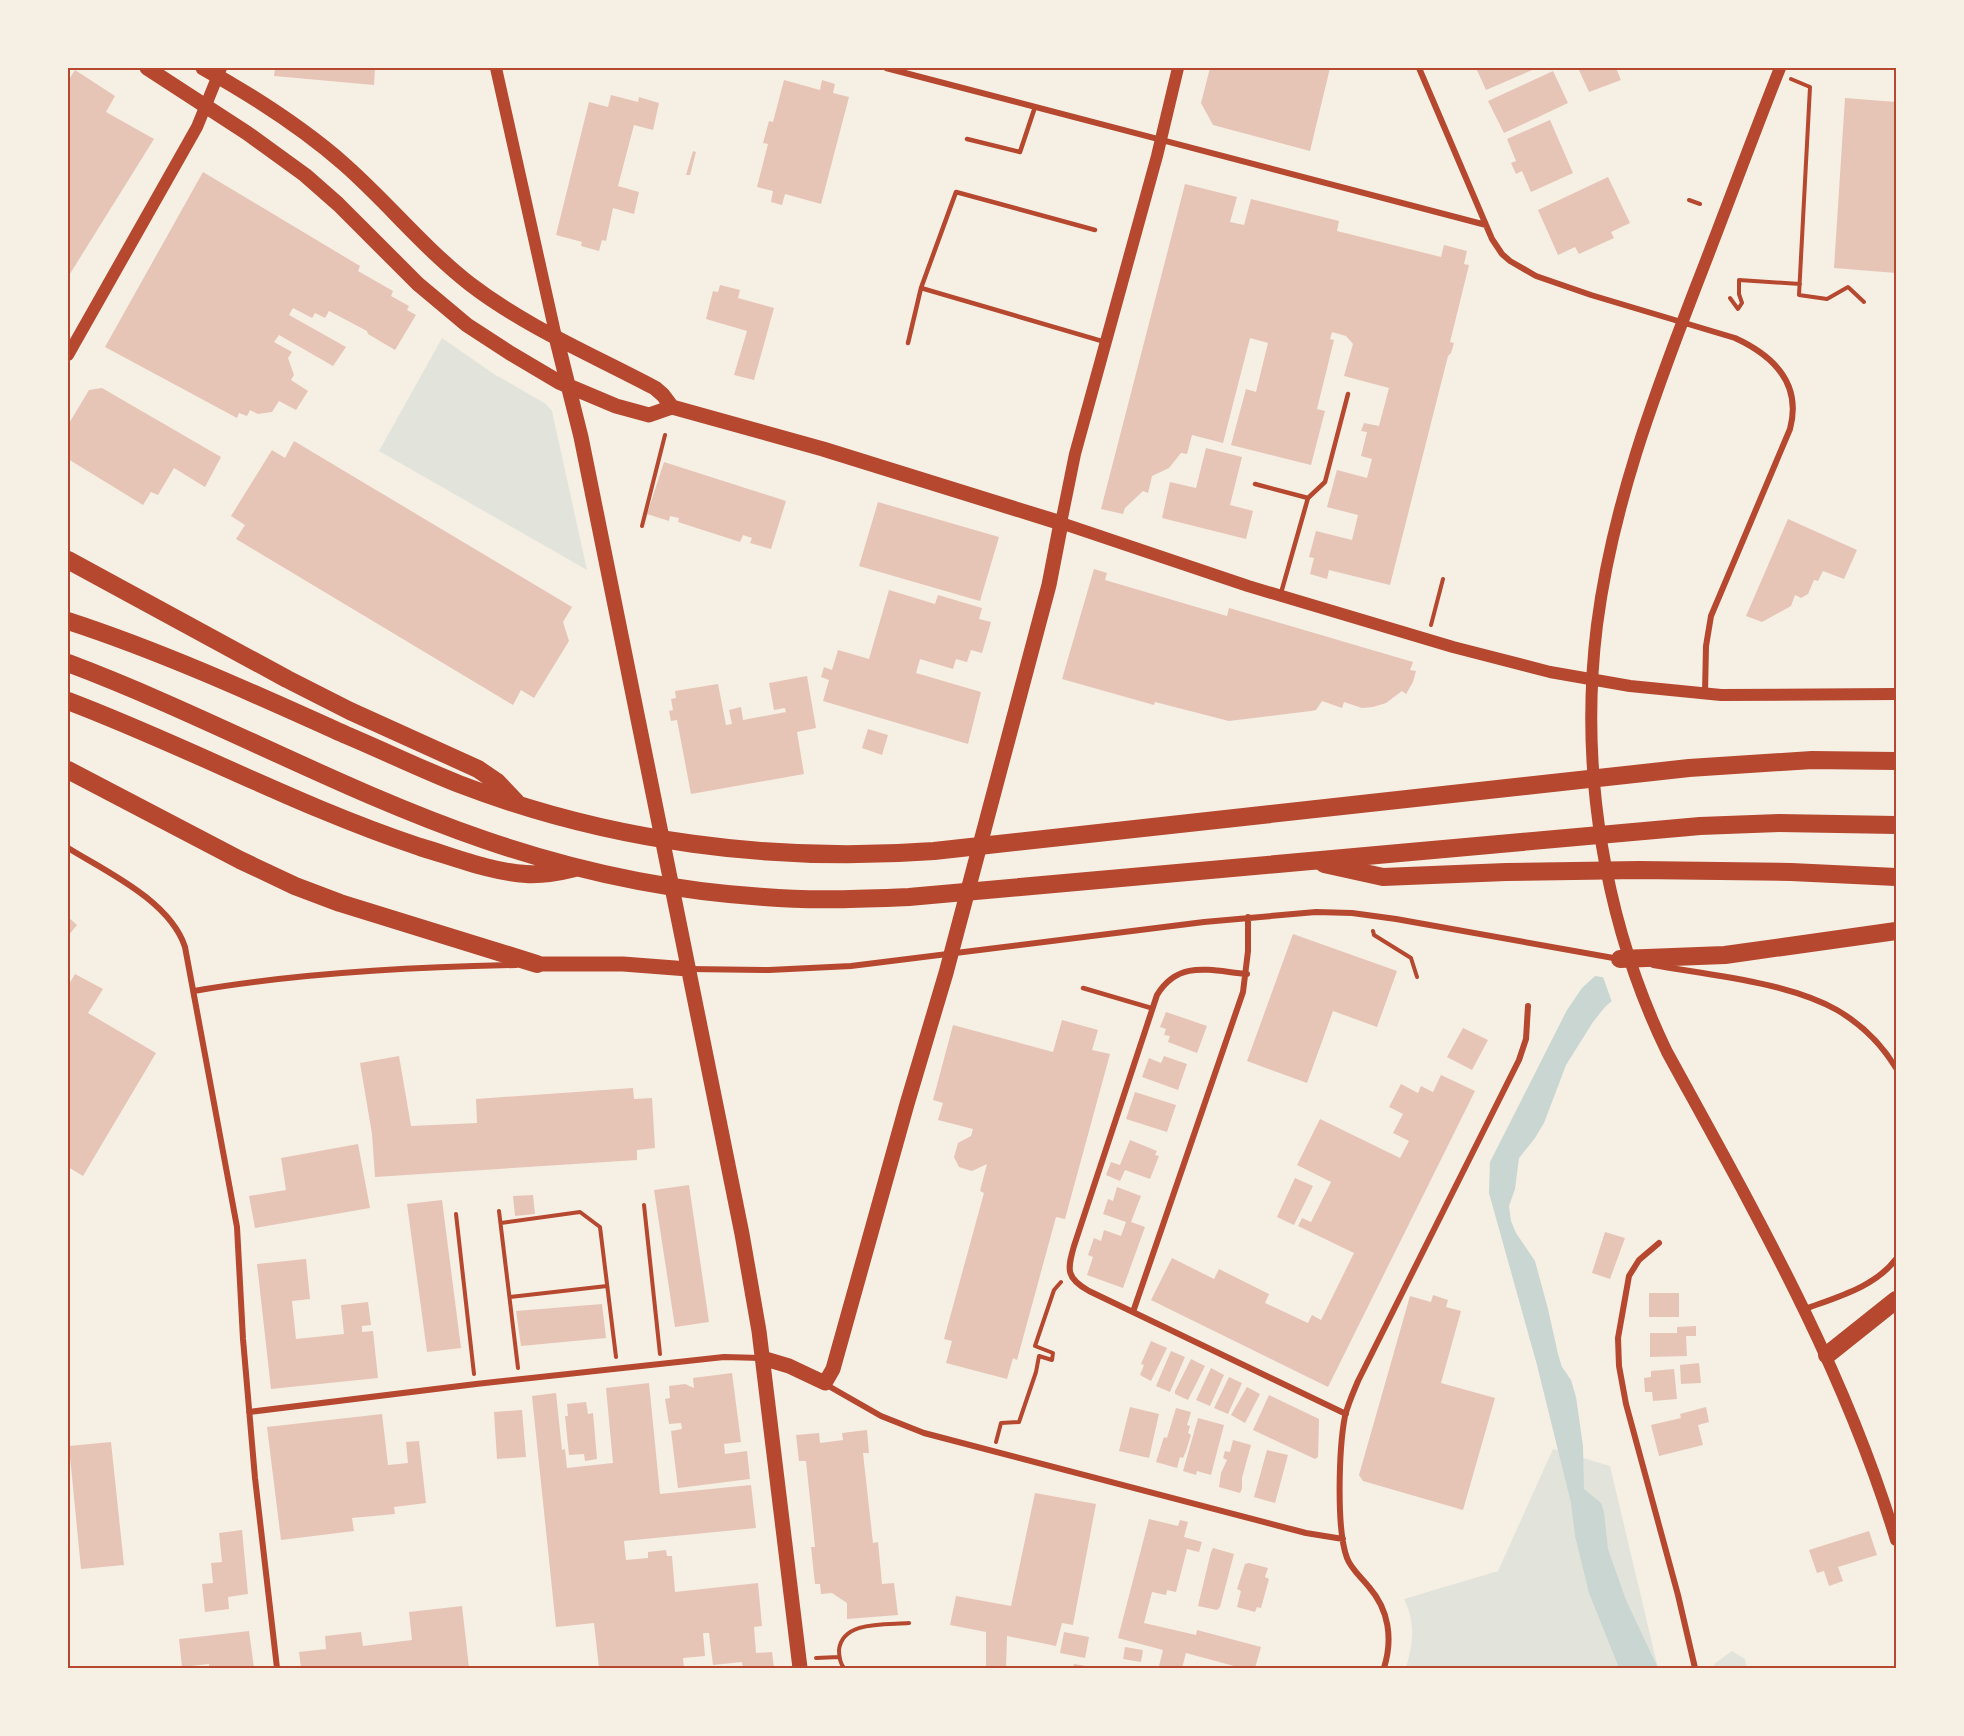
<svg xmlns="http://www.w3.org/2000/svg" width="1964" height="1736" font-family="Raleway,sans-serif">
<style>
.green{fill:#e2e4dc}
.water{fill:#c9d6d2}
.pier{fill:#f6efe4}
.building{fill:#e6c5b7}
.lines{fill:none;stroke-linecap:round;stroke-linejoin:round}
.path{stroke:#b5482f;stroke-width:4}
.service{stroke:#b5482f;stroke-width:4.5}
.minor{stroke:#b5482f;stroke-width:6}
.secondary{stroke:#b5482f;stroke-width:12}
.primary{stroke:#b5482f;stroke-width:15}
.motorway{stroke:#b5482f;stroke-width:18}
.neatline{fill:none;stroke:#b5482f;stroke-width:2}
</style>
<rect width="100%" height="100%" fill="#f6efe4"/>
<path class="green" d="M442,338L494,374L546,404L552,411L587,570L379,451Z
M1553,1449L1610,1466L1658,1668H1406C1413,1643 1416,1623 1404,1599L1498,1571Z
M1732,1651L1745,1659L1747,1668H1715L1714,1664Z"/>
<path class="water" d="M1595,976L1633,982L1605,1007L1593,1022L1566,1065L1544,1123L1535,1138L1519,1158L1515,1189L1509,1206L1511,1221L1516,1233L1535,1261L1548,1309L1558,1354L1562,1367L1571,1380L1576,1397L1583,1446L1584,1489L1601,1503L1604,1512L1608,1549L1626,1600L1658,1668H1619L1589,1593L1575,1536L1571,1503L1537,1365L1489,1193L1490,1162L1567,1010L1582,988Z"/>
<path class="pier" d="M1602,974L1634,979L1635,984L1613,1005Z"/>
<path class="building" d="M275,68H375L374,85L274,76Z
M1210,68H1330L1310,151L1213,125L1201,103Z
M1476,68H1537L1486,90Z
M1578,68H1616L1621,80L1589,92Z
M75,70L115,96L106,112L154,139L68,277V81Z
M1553,71L1568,103L1504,133L1488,101Z
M784,80L820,90L822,80L835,84L833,93L849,97L821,204L785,194L782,205L771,202L773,191L757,187L768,144L763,143L769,121L773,122Z
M611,95L638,102L639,97L659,103L653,130L634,125L618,186L639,192L634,214L613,208L606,241L602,240L599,251L581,246L582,242L556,235L589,102L608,107Z
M1845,98L1896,102V273L1834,268Z
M1550,120L1573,173L1531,192L1522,171L1516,174L1511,163L1516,161L1507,139Z
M693,151L696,152L690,175H686Z
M203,172L360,266L358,271L393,291L391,296L409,306L407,310L416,315L395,350L368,334L367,331L329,311L325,318L315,313L312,318L293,308L289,315L346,347L333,366L279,335L274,342L292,352L288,358L294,375L291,380L308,391L296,410L279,401L272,412L258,414L250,410L247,416L239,413L237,418L105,347Z
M1608,177L1630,223L1611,232L1614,238L1579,254L1575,247L1558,255L1538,210Z
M1185,184L1237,197L1230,222L1244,225L1251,199L1339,221L1337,231L1441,257L1444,245L1467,251L1464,264L1469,265L1450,342L1454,343L1451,353L1448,356L1390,585L1329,570L1327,579L1310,574L1314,558L1309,557L1316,531L1352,540L1358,515L1327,507L1337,470L1367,478L1372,459L1361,456L1367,432L1361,431L1364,423L1379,426L1389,388L1344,376L1353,344L1346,336L1332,332L1330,339L1334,340L1317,409L1325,411L1311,465L1231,445L1246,389L1256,392L1268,343L1250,338L1223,443L1192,435L1187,454L1181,453L1169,468L1152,476L1148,493L1143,491L1125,508L1123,514L1101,509Z
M720,285L740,290L738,298L774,308L754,380L734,375L747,331L706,319L713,291L718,292Z
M102,388L221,457L205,487L174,468L158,495L151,492L143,505L68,459V425L89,390Z
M294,441L572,607L563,622L569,641L534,698L521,690L513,705L236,539L245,525L231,516L272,450L285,458Z
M1206,448L1242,457L1230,505L1253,511L1246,539L1162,518L1170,482L1196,488Z
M664,462L786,501L771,549L750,543L752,538L743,535L740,542L678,522L679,518L670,516L669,521L647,514Z
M878,502L999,537L980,601L859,566Z
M1788,519L1857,550L1844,579L1823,571L1818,581L1814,580L1808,594L1801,598L1795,595L1791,606L1762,622L1746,616Z
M1094,569L1107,573L1105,580L1227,616L1229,608L1413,662L1410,670L1416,671L1413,682L1406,694L1402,691L1386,703L1373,707L1362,708L1344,702L1342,708L1322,701L1316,710L1311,711L1229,721L1155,702L1154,705L1062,679Z
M889,590L935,604L938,595L982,608L979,619L991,622L982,653L971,650L967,662L956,659L953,669L920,659L916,673L981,692L968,744L823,701L829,680L821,677L824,667L832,670L838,650L869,659Z
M807,676L816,728L797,732L804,774L691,794L677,720L671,721L669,711L673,710L671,699L676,698L675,691L718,684L726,725L732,724L729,710L741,707L743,720L786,712L785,708L774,710L769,683Z
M868,729L888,735L882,755L862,748Z
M68,917L77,925L68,936Z
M1293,934L1397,971L1377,1027L1333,1011L1307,1083L1247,1061Z
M75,974L103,989L88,1013L156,1053L83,1176L68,1167V986Z
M1166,1012L1207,1026L1197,1053L1168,1042L1170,1036L1164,1035L1166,1029L1160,1027Z
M1062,1020L1098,1030L1092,1050L1110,1054L1065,1219L1056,1217L1017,1360L1013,1358L1007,1379L946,1363L952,1341L944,1339L984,1193L980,1191L987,1164L972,1171L959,1167L954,1157L958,1143L971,1136L973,1129L938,1120L943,1103L933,1100L953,1025L1053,1052Z
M1463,1028L1488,1040L1472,1070L1447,1057Z
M399,1056L411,1126L477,1123L476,1099L633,1088L634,1099L652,1098L655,1148L637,1150V1160L375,1177L372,1134L360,1063Z
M1164,1056L1187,1064L1178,1090L1142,1077L1149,1058L1161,1063Z
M1441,1075L1475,1091L1328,1387L1151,1300L1172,1258L1214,1279L1219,1269L1269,1294L1265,1303L1308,1323L1312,1315L1321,1320L1354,1253L1298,1226L1302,1218L1311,1222L1331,1182L1297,1165L1320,1119L1400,1158L1409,1141L1393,1133L1403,1114L1389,1107L1401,1084L1418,1093L1421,1086L1433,1092Z
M1135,1092L1176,1105L1167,1132L1126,1119Z
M1130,1140L1157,1151L1155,1155L1159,1156L1150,1179L1125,1170L1120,1181L1106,1175L1111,1162L1120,1165Z
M358,1144L370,1208L255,1228L249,1196L286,1190L281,1158Z
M1295,1178L1313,1186L1294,1225L1277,1217Z
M689,1185L709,1322L675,1327L654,1190Z
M1117,1187L1141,1196L1131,1222L1145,1227L1123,1288L1087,1275L1093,1257L1088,1255L1094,1238L1101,1241L1104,1230L1121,1236L1126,1222L1103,1214L1108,1199L1113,1201Z
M533,1195L535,1214L515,1216L513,1196Z
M442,1200L461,1348L427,1352L407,1204Z
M1605,1232L1625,1238L1610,1279L1592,1273Z
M306,1259L310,1299L292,1301L296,1339L344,1334L341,1305L368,1302L371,1325L362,1326V1332L373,1331L378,1378L271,1389L257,1264Z
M1649,1293H1679V1317H1649Z
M1433,1295L1448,1300L1446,1307L1461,1311L1441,1383L1495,1398L1463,1510L1363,1481L1359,1475L1410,1296L1431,1302Z
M602,1304L606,1338L521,1346L516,1311Z
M1696,1326V1336H1686L1687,1356L1650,1357V1333H1677V1327Z
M1151,1341L1167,1348L1151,1381L1140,1375L1144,1365L1141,1364Z
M1171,1351L1185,1357L1170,1392L1156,1386Z
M1191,1359L1205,1366L1188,1400L1175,1394V1391Z
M1699,1363L1701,1383L1681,1384L1680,1365Z
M1211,1368L1224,1375L1210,1406L1196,1400Z
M1674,1369L1677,1399L1653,1401L1652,1392H1645L1644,1378L1651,1377V1371Z
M732,1373L741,1442L724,1444L725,1454L747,1451L750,1479L678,1488L671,1431L682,1429L681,1423L669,1424L665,1399L670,1398L669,1386L685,1384L694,1388L693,1378Z
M1229,1377L1242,1383L1228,1414L1214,1408Z
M649,1383L660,1494L751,1485L756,1528L624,1541L626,1560L648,1558V1552L666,1550L667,1556H672L675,1592L758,1583L762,1626L754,1627L756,1653L772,1652L774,1668H743L742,1662L713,1665L709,1633H703L705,1656L683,1658L684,1668H599L594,1623L556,1627L532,1396L556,1393L562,1450L565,1449L567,1468L613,1463L606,1388Z
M1247,1387L1260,1394L1245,1423L1231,1415Z
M1269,1395L1319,1419L1318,1457L1315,1459L1253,1430Z
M586,1402L588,1414L593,1413L597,1459L585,1461L584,1454L569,1455L565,1416H568L567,1404Z
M1130,1407L1159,1414L1149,1458L1119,1451Z
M1706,1407L1709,1422L1698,1425L1703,1445L1659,1456L1651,1425L1681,1418L1680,1414Z
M1176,1408L1191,1412L1187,1425L1190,1426L1188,1433L1191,1435L1186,1451L1183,1458L1180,1457L1177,1468L1156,1462L1164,1437L1167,1438Z
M522,1410L526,1457L497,1459L494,1412Z
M382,1414L388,1465L408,1463L406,1442L419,1441L426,1503L394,1507L395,1514L352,1518L354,1531L281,1540L267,1427Z
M1198,1418L1224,1425L1211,1475L1197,1471L1196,1475L1183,1471Z
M867,1430L869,1453H863L873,1543L878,1542L882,1584L894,1583L898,1615L847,1619V1603L832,1593L821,1594L820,1584H815L811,1547H815L806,1461H799L796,1435L819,1433L820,1443L843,1440L842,1433Z
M1233,1440L1251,1445L1242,1478V1489L1240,1493L1219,1487L1221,1473L1227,1460L1223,1458L1225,1451L1230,1452Z
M111,1442L124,1565L81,1569L69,1446Z
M1267,1450L1288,1455L1275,1503L1254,1497Z
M1035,1493L1096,1504L1073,1625L1062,1623L1056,1646L1007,1636L1006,1668H986V1632L950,1625L956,1596L1011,1606Z
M1149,1519L1178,1526L1180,1520L1188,1522L1184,1537L1202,1542L1199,1552L1187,1549L1176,1592L1167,1590L1166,1595L1152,1592L1144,1623L1196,1635L1197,1630L1261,1647L1255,1668H1233L1234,1666L1186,1653L1182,1668H1161L1159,1666L1163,1650L1118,1638Z
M242,1530L248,1594L228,1597L229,1609L205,1612L202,1584L213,1583L211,1563L222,1562L219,1533Z
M1869,1531L1877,1555L1838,1567L1843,1581L1829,1586L1824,1571L1817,1573L1809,1550Z
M1213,1548L1234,1554L1220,1607L1217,1610L1198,1606L1211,1552Z
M1249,1563L1268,1568L1265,1577L1269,1579L1261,1608L1257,1607L1255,1612L1237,1607L1241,1591L1237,1589L1245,1564Z
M462,1606L469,1668H301L299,1652L326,1649L325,1636L361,1632L363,1646L412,1640L409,1612Z
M249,1631L254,1668H209V1664L182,1667L179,1639Z
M1064,1632L1089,1637L1085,1658L1060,1653Z
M1125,1647L1143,1650L1141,1662L1123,1659Z
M1074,1664L1092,1667V1668H1073Z"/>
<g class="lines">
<path class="path" d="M1791,79L1810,87L1799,295L1827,299L1848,287L1864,302
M1689,200L1700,204
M1730,298L1738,309L1742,303L1739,294V280L1800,284
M642,526L665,435
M1431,625L1443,579
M1373,931L1374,935L1411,958L1417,977
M644,1205L660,1354
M499,1211L518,1368
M456,1214L474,1374
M501,1223L580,1212L600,1227L616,1357
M510,1297L607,1286
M996,1442L1001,1423L1019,1422L1036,1372L1039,1356L1052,1360L1053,1353L1035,1346L1054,1290L1061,1282
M816,1658L839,1657
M844,1668C840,1663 839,1657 839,1650C842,1620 887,1625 909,1623"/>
<path class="service" d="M967,139L1020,152L1035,107
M921,288L956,192L1095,230
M908,343L921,288L1105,342
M1255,484L1308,498L1281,593
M1308,498L1325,482L1348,394
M1083,988L1151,1008"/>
<path class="minor" d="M886,68C1086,121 1286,171 1486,225
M1419,68L1492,239L1502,254L1510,261L1536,276L1591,295L1735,338C1774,356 1802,384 1790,429L1711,616L1706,646L1705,693
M68,848C107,872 170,901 185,947L237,1227L243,1339L255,1478L277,1668
M1653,965C1710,975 1787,982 1837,1010C1861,1024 1882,1045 1896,1068
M689,969L769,970L851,966L1204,922L1316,912L1352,913L1396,919L1619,959
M1247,974C1211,971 1179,959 1157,995L1074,1246C1067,1270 1066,1278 1089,1291L1346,1414
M194,991C298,973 411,967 516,965
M1659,1243L1639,1260L1629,1276L1618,1338L1619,1366L1626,1404L1678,1595L1695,1668
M1805,1309C1837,1297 1875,1287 1896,1259
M1133,1312L1243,992L1248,951V917
M825,1384L881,1416L924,1433L1306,1533L1343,1539
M249,1412L476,1384L724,1357L761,1358
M1384,1668C1393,1639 1389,1610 1369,1587C1361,1577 1351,1569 1347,1558C1336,1529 1339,1447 1345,1416C1348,1404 1353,1393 1358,1381L1519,1060L1526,1039L1528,1006"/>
<path class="secondary" d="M496,68L556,337
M1178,68L1157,156L1075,454L1061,523L1248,586L1453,647L1550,672L1630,686L1721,695L1896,694
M1780,68C1751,141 1724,215 1695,289C1653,398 1612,508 1597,625C1579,769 1604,922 1667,1052C1754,1211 1843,1365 1896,1540
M68,355L197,127L221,68"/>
<path class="primary" d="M147,68L247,133L305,175L338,204L418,284L467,325L510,353L559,382L616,406L649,415L672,407L823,449L1061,523L1049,585L946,973L907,1104L833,1369L825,1383L789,1366L762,1358
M203,68C253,96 302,127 345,165C388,203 424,248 470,284C526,327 593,355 655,388L663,395L672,407
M556,337L581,437L742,1234L759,1331L800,1668
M537,964H623L688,969"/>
<path class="motorway" d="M68,560L287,679L350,711L478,769L497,782L516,802
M68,621C163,652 255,694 346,735C384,751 421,769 459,784C610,842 773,863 934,851L1689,768L1812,760L1896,761
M68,663C209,716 342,791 485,840C575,871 669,891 764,897C812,901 861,899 909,897L1700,826L1779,823L1896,825
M68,701C187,746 299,807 420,847C454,857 491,872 526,874C543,875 559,872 575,868
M68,770L240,860L295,886L340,903L537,964
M1324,864L1383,877L1506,872L1639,870L1791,872L1896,877
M1620,959L1725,955L1896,931
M1827,1355L1896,1300"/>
</g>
<rect width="1964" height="1736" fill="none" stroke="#f6efe4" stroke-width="138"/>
<rect x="69" y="69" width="1826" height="1598" class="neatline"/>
</svg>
